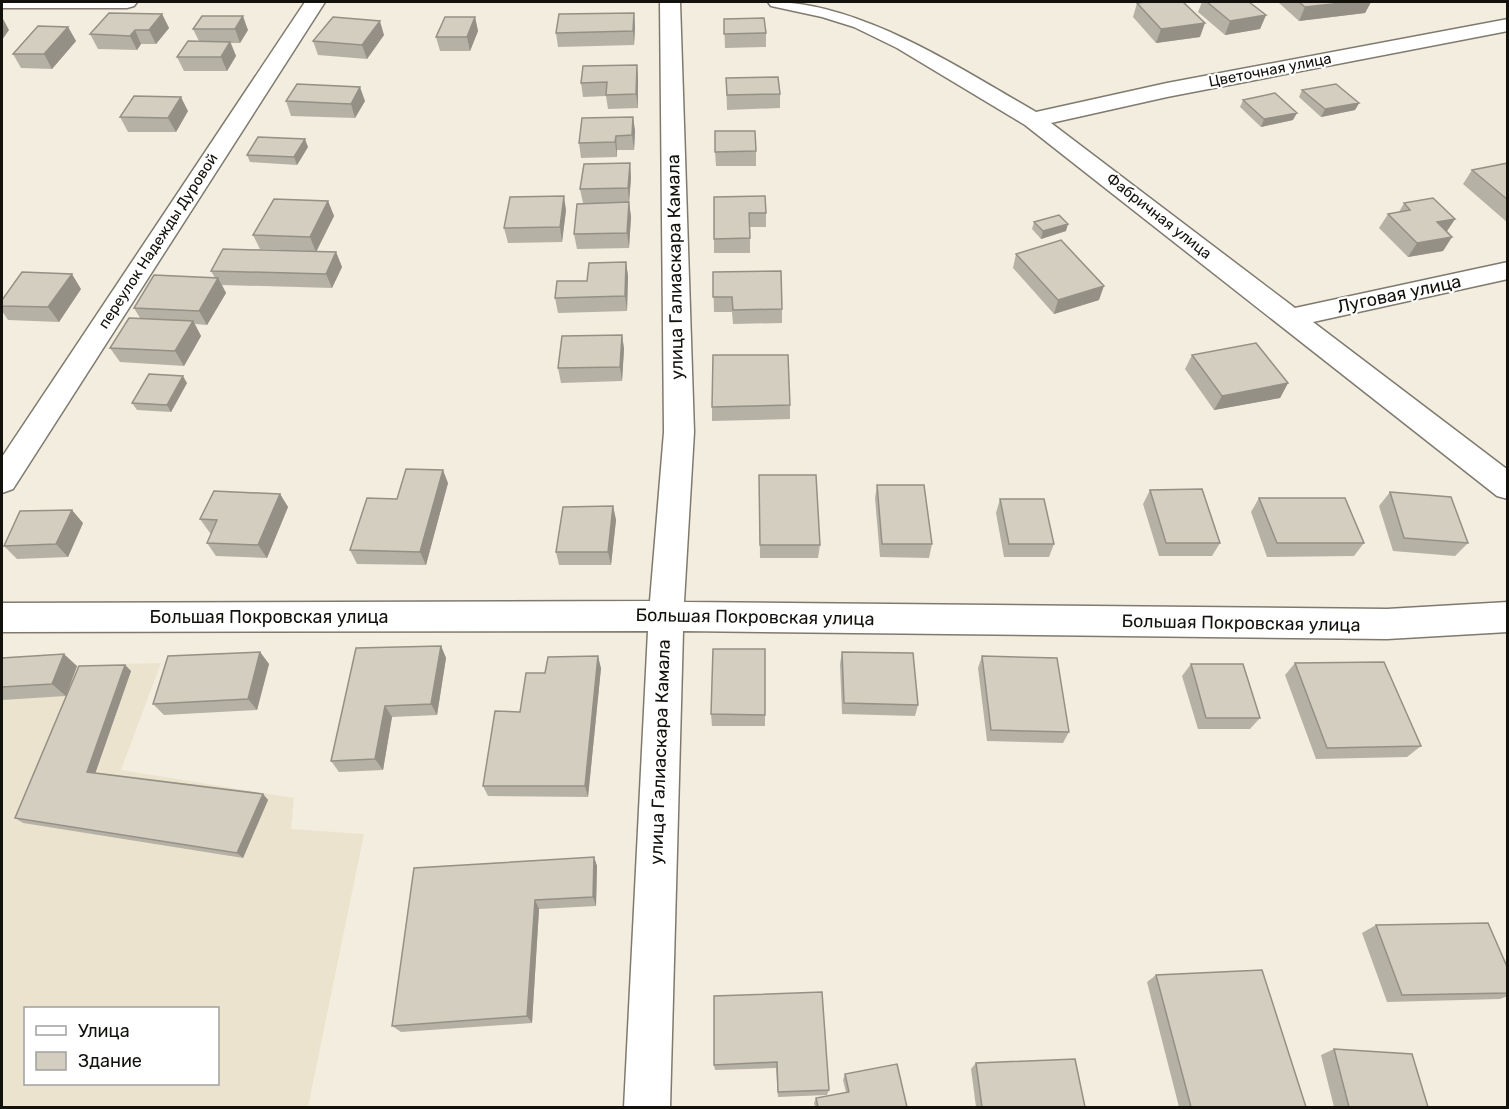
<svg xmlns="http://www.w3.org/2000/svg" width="1509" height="1109" font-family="Rubik,sans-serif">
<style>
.built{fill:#ece3ce;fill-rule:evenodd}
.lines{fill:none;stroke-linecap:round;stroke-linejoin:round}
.street-casing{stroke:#7f7a6e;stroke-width:3}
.street{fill:#fff;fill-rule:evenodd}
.wall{fill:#b5b1a5}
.shaded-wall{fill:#949086}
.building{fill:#d3cec0;stroke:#949086;stroke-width:1.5}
.labels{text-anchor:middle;stroke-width:4.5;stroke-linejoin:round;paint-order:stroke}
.far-street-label{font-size:15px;fill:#13110c;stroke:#fff}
.street-label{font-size:18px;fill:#13110c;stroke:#fff}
</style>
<rect width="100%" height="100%" fill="#f3eddf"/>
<path class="built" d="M161,663L121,770L294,798L291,829L364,834L308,1107H2V667ZM26,1008H218V1084H26Z"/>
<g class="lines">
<defs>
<path id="street" d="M2,2H137L134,6L127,8H2Z
M305,2H325L13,489L2,493V457Z
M660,2H680L694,432L684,602L1387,609L1508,602V632L1387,639L683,631L670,1108H624L648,631L2,632V603L650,601L664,432Z
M768,2C858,0 961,69 1036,112L1167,83L1508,19V31L1167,97L1051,123L1295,308L1508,262V279L1313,322L1508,470V499L1497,496L1025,125L897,48L854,27L822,17L771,6Z"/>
</defs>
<use href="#street" class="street-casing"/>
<use href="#street" class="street"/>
</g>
<path class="wall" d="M1202,2H1249L1266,15L1260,29L1225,35L1198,12Z
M1137,3L1200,37L1156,43L1133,17Z
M1279,3V2H1371L1365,13L1299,21Z
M634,13L635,27L634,45L558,47L556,33Z
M162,14L169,28L156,44H141L137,50L98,49L90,34Z
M202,16L248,30L240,43H231L236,56L227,71H184L177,57L199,41L193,29Z
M475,17L478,31L470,51H440L436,37Z
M724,19L766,33V47L725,48Z
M68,27L76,41L52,69L21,68L13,54Z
M384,35L367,59L318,55L313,41Z
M637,65L638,79V108L608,109L606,96L583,97L581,83Z
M726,78L780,94V108L727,110Z
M1302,90L1359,103L1355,110L1321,117L1299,97Z
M1243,100L1293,120L1261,127L1240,107Z
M286,101H365L355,118L291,116Z
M188,111L176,132H128L120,117Z
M633,117L635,131L634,150H617V157L581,158L579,143Z
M308,147L297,165L250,162L247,155Z
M756,151V166H716L715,152Z
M630,163L631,178L629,203L631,217L629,248L577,249L574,234L583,203L580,189Z
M1508,163V223L1463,184L1472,170Z
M714,197L766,213V227H750V253H714Z
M328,201L334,216L316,252H336L342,267L332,288L222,285L226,293L207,325L195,324L201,336L184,366L120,362L110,348L140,318L134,308L215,278L211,271L310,251L260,249L253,235Z
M1404,203L1455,219L1447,231L1452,237L1443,251L1408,257L1379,228L1388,214L1399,212Z
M566,210L562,242L508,243L504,228Z
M1034,222L1066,231L1041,239L1032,229Z
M1016,254L1099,300L1054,314L1013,268Z
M626,262L628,276L627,311L558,313L555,298L587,281Z
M713,272L782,309V323L733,324L732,312H714Z
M81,289L59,322L8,320L2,311V300Z
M622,335L624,349L622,381L561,383L558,368Z
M1192,355L1288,383L1280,398L1214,410L1185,369Z
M187,383L171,412L137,410L132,403Z
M790,405V419L712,421V407Z
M759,475L820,545L818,558H760Z
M448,483L426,565L357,564L350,550L397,499Z
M877,485L932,544L929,558L880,557L875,498Z
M1150,490L1220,543L1212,556H1159L1143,504Z
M1390,492L1468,543L1455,556L1393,551L1379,506Z
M280,494L288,507L267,558L216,556L207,543L211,533H210L200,519Z
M1259,498L1364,543L1354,556L1267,557L1251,512Z
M1000,499L1054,544L1049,557H1004L996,513Z
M613,506L616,520L611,565H559L556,552Z
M83,523L68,557L17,559L4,546Z
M441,646L446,658L437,715L392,717L383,770L339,772L331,761Z
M765,649V726H712L711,714Z
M260,652L269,664L257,710L164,715L153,704Z
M842,652L918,705L915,716L842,714L840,664Z
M982,656L1069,732L1063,743L987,741L978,668Z
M2,658L77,666L66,696L2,700Z
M1295,663L1421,746L1407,757L1316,759L1285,675Z
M1191,664L1260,718L1250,729H1198L1182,676Z
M125,665L131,671L95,773L263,794L268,800L243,858L23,823L15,818Z
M601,668L588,797L488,796L483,786L520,712L545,673Z
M594,857L597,866L596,906L539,909L532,1023L401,1032L392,1026L414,868Z
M1376,925L1508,969V996L1500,999L1387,1002L1362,933Z
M1156,975L1306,1107H1179L1147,982Z
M822,992L829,1090L827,1095L778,1097L776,1068L715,1070L714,1065Z
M1334,1049L1428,1107H1334L1321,1055Z
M976,1063L1085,1107H976L971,1069Z
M845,1074L907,1107H815L814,1103L816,1098L846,1092L843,1080Z"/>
<path class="shaded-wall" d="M1351,2H1371L1365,13L1299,21L1305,7Z
M634,13L635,27L634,45L633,31Z
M162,14L169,28L156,44L149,30Z
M1266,15L1260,29L1225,35L1230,21Z
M243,16L248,30L240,43L235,29Z
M2,17L9,30L2,40Z
M475,17L478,31L470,51L467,37Z
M380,21L384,35L367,59L362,45Z
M1205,23L1200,37L1156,43L1161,29Z
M68,27L76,41L52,69L44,54Z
M135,30L141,44L137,50L130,36Z
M230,42L236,56L227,71L221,57Z
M637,65L638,79V108L636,94Z
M360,87L365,101L355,118L351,104Z
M181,97L188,111L176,132L168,118Z
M1359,103L1355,110L1321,117L1325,109Z
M1297,113L1293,120L1261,127L1264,119Z
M633,117L635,131L634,150L632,135Z
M616,136L617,150V157L615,142Z
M305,139L308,147L297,165L294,157Z
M630,163L631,178L629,203L628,188Z
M564,196L566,210L562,242L560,227Z
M328,201L334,216L316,252L310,237Z
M629,202L631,217L629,248L627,233Z
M1455,219L1445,234L1437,222Z
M1068,224L1066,231L1041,239L1043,231Z
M1452,237L1443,251L1408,257L1417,243Z
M336,252L342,267L332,288L326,274Z
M626,262L628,276L627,311L625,296Z
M72,274L81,289L59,322L48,307Z
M218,278L226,293L207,325L199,311Z
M1104,286L1099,300L1054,314L1058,300Z
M193,321L201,336L184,366L175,351Z
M622,335L624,349L622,381L620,367Z
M183,376L187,383L171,412L167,405Z
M1288,383L1280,398L1214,410L1222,396Z
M443,470L448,483L426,565L420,552Z
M280,494L288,507L267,558L258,545Z
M613,506L616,520L611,565L608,552Z
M72,510L83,523L68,557L56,544Z
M441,646L446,658L437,715L431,704Z
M260,652L269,664L257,710L248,699Z
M64,654L77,666L66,696L52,684Z
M598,656L601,668L588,797L585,786Z
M125,665L131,671L94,777L87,772Z
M385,706L392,717L383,770L375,759Z
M263,794L268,800L243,858L237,853Z
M594,857L597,866L596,906L593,897Z
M535,900L539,909L532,1023L527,1016Z"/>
<path class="building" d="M1146,2H1183L1205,23L1161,29L1137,3Z
M1207,2H1249L1266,15L1230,21Z
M1299,2H1351L1305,7Z
M109,13L162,14L149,30H135L130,36L90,34Z
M634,13L633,31L556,33L559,14Z
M202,16H243L235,29H193Z
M333,17L380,21L362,45L313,41Z
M445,17H475L467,37H436Z
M764,18L766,33L724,34V19Z
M38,26L68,27L44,54H13Z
M188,41L230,42L221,57H177Z
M637,65L636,94L606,95L607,82L581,83L583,66Z
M778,77L780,94L727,95L726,78Z
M297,84L360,87L351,104L286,101Z
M1336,84L1359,103L1325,109L1302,90Z
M1275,93L1297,113L1264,119L1243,100Z
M134,96L181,97L168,118L120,117Z
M633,117L632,135L616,136L615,142L579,143L582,118Z
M715,131H755L756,151L715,152Z
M258,137L305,139L294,157L247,155Z
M630,163L628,188L580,189L584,164Z
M1508,163V200L1472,170Z
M564,196L560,227L504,228L510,197Z
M765,196L766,213H749L750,238L714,239V197Z
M1433,198L1455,219L1437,222L1452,237L1417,243L1388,214L1410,210L1404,203Z
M274,199L328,201L310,237L253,235Z
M629,202L627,233L574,234L577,204Z
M1059,215L1068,224L1043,231L1034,222Z
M1061,240L1104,286L1058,300L1016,254Z
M223,249L336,252L326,274L211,271Z
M626,262L625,296L555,298L557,281H587L589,263Z
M781,271L782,309L733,310L732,297H713V272Z
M22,272L72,274L48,307L2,306V300Z
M154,275L218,278L199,311L134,308Z
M129,318L193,321L175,351L110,348Z
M622,335L620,367L558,368L562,336Z
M1256,343L1288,383L1222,396L1192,355Z
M713,355H788L790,405L712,407Z
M149,374L183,376L167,405L132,403Z
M406,469L443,470L420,552L350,550L367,498L397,499Z
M759,475H816L820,545H760Z
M877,485H924L932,544H882Z
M1202,489L1220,543H1166L1150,490Z
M214,491L280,494L258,545L207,543L217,520L200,519Z
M1390,492L1451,497L1468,543L1404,538Z
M1259,498H1345L1364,543H1277Z
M1000,499H1044L1054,544H1009Z
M613,506L608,552H556L563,507Z
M72,510L56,544L4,546L20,511Z
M441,646L431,704L385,706L375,759L331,761L356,648Z
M713,649H765V715L711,714Z
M260,652L248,699L153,704L168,656Z
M842,652L913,653L918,705L844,703Z
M64,654L52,684L2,687V658Z
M598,656L585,786H483L495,711L520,712L526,673H545L548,657Z
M982,656L1057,658L1069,732L991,730Z
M1384,662L1421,746L1327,748L1295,663Z
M1191,664H1243L1260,718H1206Z
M125,665L87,772L263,794L237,853L15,818L79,666Z
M594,857L593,897L535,900L527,1016L392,1026L414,868Z
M1488,923L1508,969V993L1402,995L1376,925Z
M1262,970L1306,1107H1191L1156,975Z
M822,992L829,1090L778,1092L777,1062L714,1065V996Z
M1334,1049L1412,1054L1428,1107H1349Z
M1075,1059L1085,1107H982L976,1063Z
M897,1064L907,1107H818L816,1098L849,1092L845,1074Z"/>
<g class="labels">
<g class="far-street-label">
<text transform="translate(1270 70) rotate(-11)" y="5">Цветочная улица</text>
<text transform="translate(1159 216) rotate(38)" y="5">Фабричная улица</text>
<text transform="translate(158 241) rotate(-57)" y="5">переулок Надежды Дуровой</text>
</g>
<g class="street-label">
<text transform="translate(675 267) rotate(-91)" y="6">улица Галиаскара Камала</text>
<text transform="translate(1399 294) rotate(-12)" y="6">Луговая улица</text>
<text x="269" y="623">Большая Покровская улица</text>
<text transform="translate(755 617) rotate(1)" y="6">Большая Покровская улица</text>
<text transform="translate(1241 623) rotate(1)" y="6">Большая Покровская улица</text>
<text transform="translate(660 752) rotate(-88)" y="6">улица Галиаскара Камала</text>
</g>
</g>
<rect width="1509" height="1109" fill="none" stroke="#13110c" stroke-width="6"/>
<rect x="24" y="1007" width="195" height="78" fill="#ffffff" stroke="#a1a09e" stroke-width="1.5"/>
<rect x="36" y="1026" width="30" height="9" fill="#ffffff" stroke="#a1a09e" stroke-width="1.5"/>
<text x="78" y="1037" font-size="18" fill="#13110c">Улица</text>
<rect x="36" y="1052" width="30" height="18" fill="#d3cec0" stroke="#a1a09e" stroke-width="1.5"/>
<text x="78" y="1067" font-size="18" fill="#13110c">Здание</text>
</svg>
